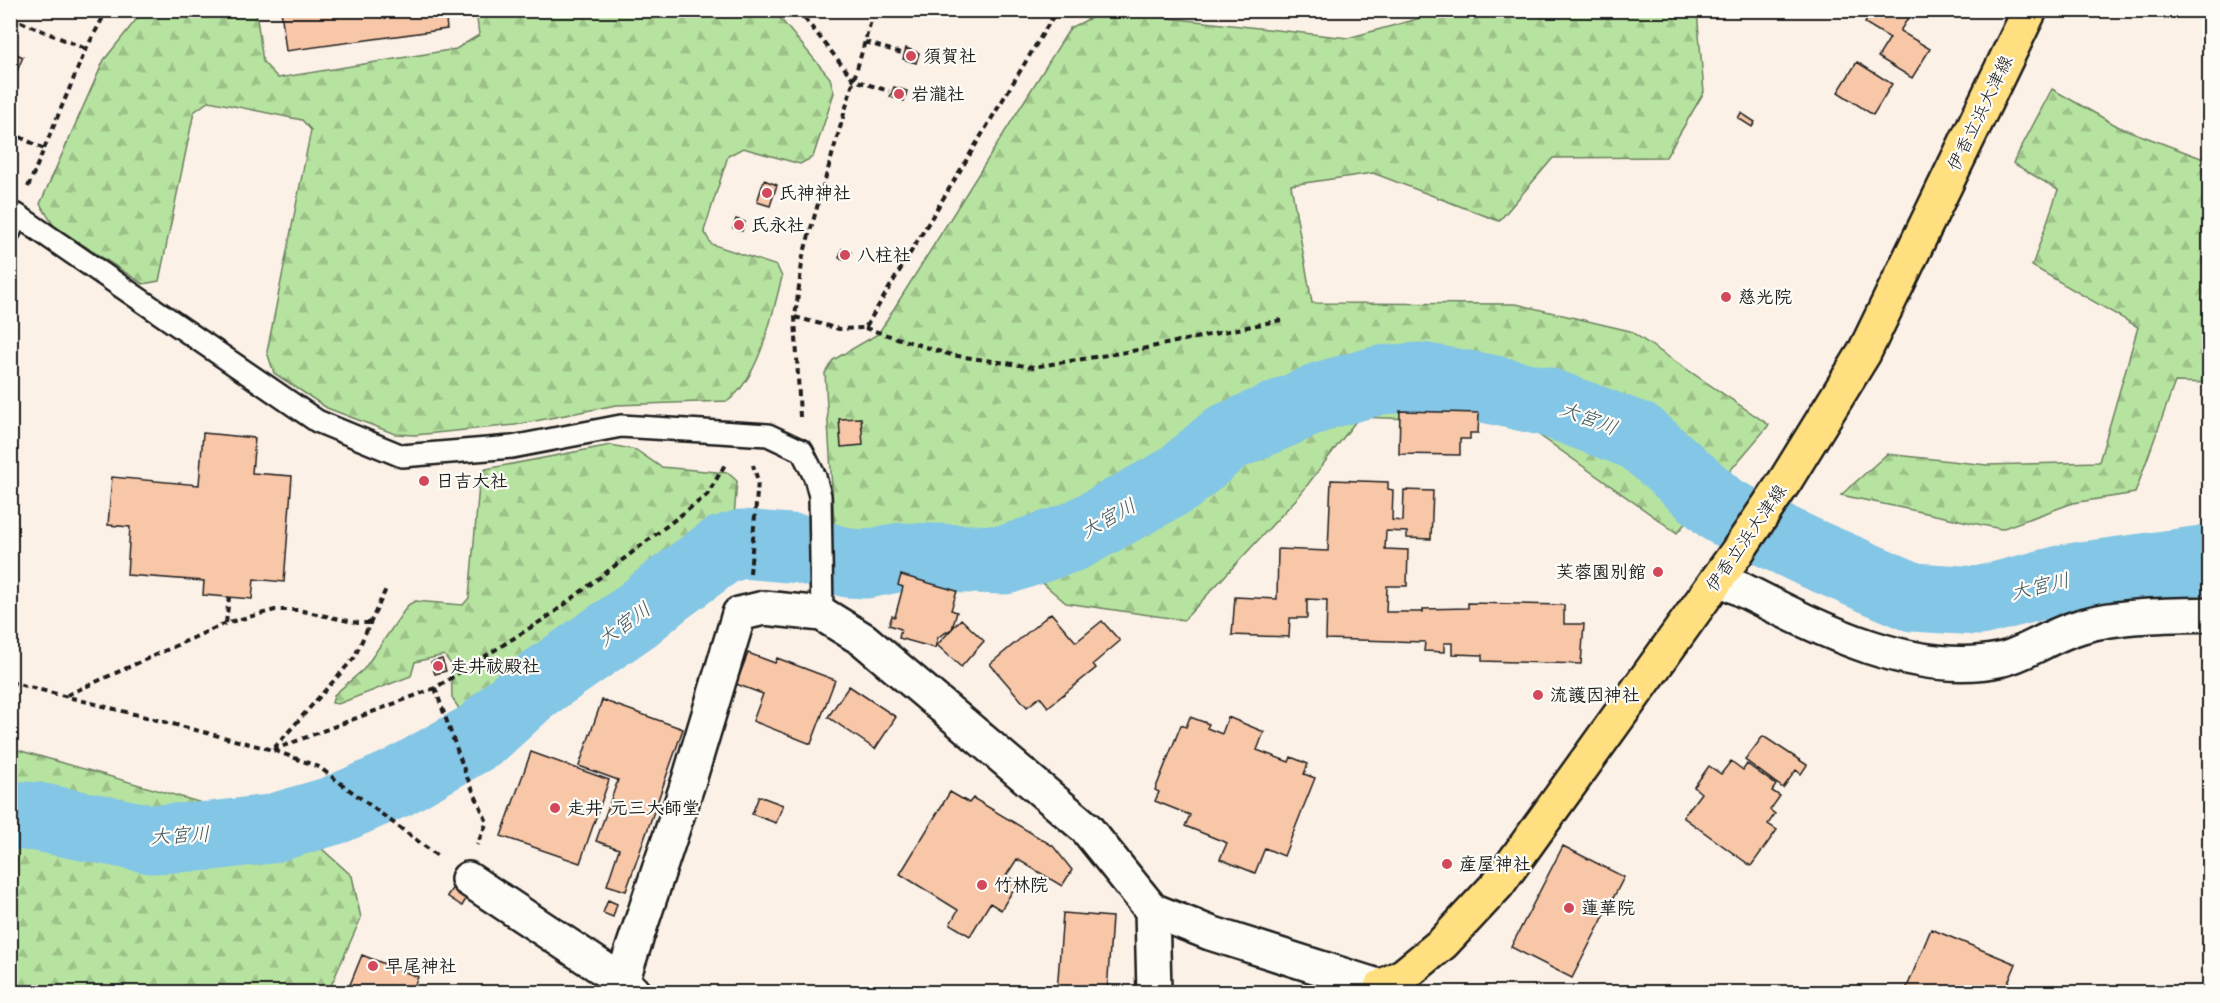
<svg xmlns="http://www.w3.org/2000/svg" width="2220" height="1003" font-family="Kalam,'Klee One',sans-serif">
<style>
.forest{fill:url(#forest-firs);stroke:#6a805e;stroke-width:1.5}
.lines{fill:none;stroke-linecap:round;stroke-linejoin:round}
.river{stroke:#84c6e5;stroke-width:69}
.building{fill:#f8c7a8;stroke:#1c1c1c;stroke-width:1.5}
.service-casing{stroke:#1c1c1c;stroke-width:26}
.minor-casing{stroke:#1c1c1c;stroke-width:38}
.primary-casing{stroke:#1c1c1c;stroke-width:38}
.path{stroke:#1c1c1c;stroke-width:4;stroke-dasharray:6 4.5;stroke-linecap:butt}
.service{stroke:#fdfcf7;stroke-width:21}
.minor{stroke:#fdfcf7;stroke-width:33}
.primary{stroke:#ffdf80;stroke-width:33}
.poi-dot{fill:#d1495b;stroke:#fdfcf7;stroke-width:2}
.labels{text-anchor:middle;stroke-width:4.5;stroke-linejoin:round;paint-order:stroke}
.poi-label{font-size:18px;font-weight:bold;fill:#1c1c1c;stroke:#fdfcf7;text-anchor:start}
.street-label{font-size:18px;fill:#1c1c1c;stroke:#fdfcf7}
.water-label{font-size:20px;font-style:italic;fill:#405862;stroke:#fdfcf7}
</style>
<defs>
<pattern id="forest-firs" width="22" height="20" patternUnits="userSpaceOnUse" patternTransform="scale(1.5)"><rect width="22" height="20" fill="#b7e3a0"/><path d="M5 1l3.5 6h-7zM16 11l3.5 6h-7z" fill="#9dc289"/></pattern>
</defs>
<rect width="100%" height="100%" fill="#fcf1e7"/>
<filter id="ink" filterUnits="userSpaceOnUse"><feTurbulence type="fractalNoise" baseFrequency=".0167" numOctaves="2"/><feDisplacementMap in="SourceGraphic" scale="12" xChannelSelector="R" yChannelSelector="G"/><feConvolveMatrix kernelMatrix="1 2 1 2 8 2 1 2 1" color-interpolation-filters="sRGB"/></filter>
<g filter="url(#ink)">
<path class="forest" d="M143,11H256L263,62L278,78L456,49L479,35L476,11H774L830,78L834,93L813,157L800,164L743,148L728,156L704,231L711,244L777,266L782,277C772,315 760,377 728,401L616,405L515,425L415,435L395,434L327,408L274,373L267,352L311,130L302,120L209,101L194,112L159,281L143,284L54,226L40,204L104,60Z
M1105,11L1348,38L1446,11H1697L1704,92L1666,157L1553,158L1499,221L1373,173L1291,185L1312,303L1516,304L1630,331L1769,425L1677,533L1522,423L1359,417L1299,496L1184,620L1066,603L998,545L921,543L846,550L835,538L825,373L833,360L878,334L1070,28Z
M2052,89L2119,127L2209,161V383L2175,382L2135,493L2073,503L2001,529L1841,495L1887,454L1987,465L2099,462L2138,327L2032,266L2058,190L2013,163Z
M611,445L636,450L661,467L728,473L737,481L734,517L728,525L687,546L642,579L621,607L601,625L529,668L476,718L466,719L452,698L451,664L444,655L415,662L411,676L338,704L332,703L334,695L364,669L408,605L415,601L463,605L469,598L480,474L486,469Z
M11,748L303,832L352,876L361,918L328,992H11Z"/>
<g class="lines">
<path class="river" d="M10,815L38,817L152,839L212,836L270,829L335,810L397,783L481,735L530,690L635,617L665,592L722,550L742,544L801,549L848,563L867,564L901,557L1005,560L1073,537L1177,480L1226,438L1325,395L1380,380L1421,377L1490,389L1547,402L1640,437L1722,510L1808,552L1913,597L1979,601L2069,578L2210,559"/>
</g>
<path class="building" d="M281,10H445L447,29L286,51Z
M899,10H926L923,19Z
M1863,10H1913L1900,31L1930,49L1912,78L1878,57L1890,38L1865,23L1870,15Z
M906,48L919,53L916,63L903,59Z
M10,51L23,57L11,85L10,84Z
M1857,62L1892,84L1873,115L1838,92Z
M894,87L907,91L904,101L890,97Z
M1741,113L1755,122L1752,127L1738,118Z
M764,180L777,185L770,206L757,202Z
M736,219L745,222L742,231L733,228Z
M842,249L851,252L848,260L839,258Z
M1400,411L1479,413L1478,433H1470V439H1460V455L1399,454Z
M861,418L863,445L841,447L839,419Z
M203,433L255,438L252,473L292,476L284,582L254,579L252,599L203,595L204,581L127,575L130,527L108,525L112,477L199,485Z
M1331,480L1388,482V489L1393,490L1392,520L1403,521L1404,490L1433,491L1431,539L1407,538V532L1386,531L1385,549L1408,550L1407,586H1387L1386,612H1423V609L1468,608V603L1564,605V624H1584L1581,664L1482,661V655L1452,654V643H1444V652L1424,651L1425,642L1326,639L1327,600L1307,599V618H1290L1289,637L1232,635L1235,597L1277,599L1278,549L1328,551Z
M901,575L957,591L951,610L957,612L952,629L938,637L935,648L899,638L901,629L889,625L892,616L895,617L903,587L898,585Z
M1051,613L1076,642L1102,621L1120,641L1093,664L1096,668L1048,707L1040,697L1027,707L990,664Z
M961,619L984,641L961,667L937,645Z
M748,653L775,663L777,658L835,680L811,744L753,721L763,694L736,684Z
M442,659L446,671L435,674L431,662Z
M849,686L896,717L875,749L828,717Z
M602,700L683,729L626,891L607,885L619,849L596,841L618,780L579,766Z
M1190,717L1209,724L1207,728L1222,734L1228,717L1264,732L1257,750L1289,762L1291,757L1308,764L1304,774L1315,778L1284,856L1265,848L1255,873L1220,859L1227,843L1185,826L1190,815L1155,801L1159,792L1155,790L1181,725L1186,727Z
M1763,736L1807,765L1801,774L1796,770L1783,788L1745,760Z
M531,752L609,780L580,863L501,836Z
M1731,761L1743,770L1747,764L1776,785L1772,791L1780,796L1770,810L1775,814L1768,824L1777,830L1751,866L1683,817L1701,793L1694,787L1709,766L1721,774Z
M950,792L969,803L973,798L1053,846L1072,870L1062,886L1017,859L1006,876L1018,882L1001,910L990,903L970,936L950,924L958,910L900,874Z
M759,796L783,805L776,823L752,814Z
M1563,846L1624,877L1572,978L1511,947Z
M455,884L469,894L462,906L447,896Z
M608,900L617,904L613,917L603,913Z
M1063,913L1112,917L1107,992H1057Z
M1931,929L2016,964L2004,992H1905Z
M362,955L418,977L412,992H347Z"/>
<g class="lines">
<defs>
<path id="service" d="M10,231L17,215L317,421L402,456L512,447L621,426L768,435L802,451L815,477L820,496L822,614"/>
<path id="minor" d="M1719,578C1801,619 1908,681 2003,659C2026,653 2047,638 2070,630C2113,614 2164,616 2210,614
M468,879L622,981L633,992
M1152,910L1154,992
M622,981L690,777L739,614L764,608L822,614L864,640L1086,828L1152,910L1210,933L1381,987"/>
<path id="primary" d="M1381,987L1404,975L1443,943L1498,884L1737,552L1785,481L1864,353L2030,10"/>
</defs>
<use href="#service" class="service-casing"/>
<use href="#minor" class="minor-casing"/>
<use href="#primary" class="primary-casing"/>
<path class="path" d="M798,10L854,80L889,91
M10,23L21,22L86,49
M865,42L901,53
M10,132L44,149
M28,187L86,49L107,10
M795,317L839,329L865,328L1057,10
M865,328L951,355L1033,367L1132,351L1281,320
M800,417L795,317L803,256L874,10
M750,573L758,481L753,465
M226,623L229,597
M10,682L273,750L319,767L439,857
M435,688L466,775L487,822L477,845
M67,695L226,623L275,610H298L358,623H371
M274,748L354,658L386,589
M273,750L435,688L552,614L707,495L726,463"/>
<use href="#service" class="service"/>
<use href="#minor" class="minor"/>
<use href="#primary" class="primary"/>
</g>
</g>
<g class="poi-dot">
<circle cx="911" cy="56" r="6"/>
<circle cx="899" cy="94" r="6"/>
<circle cx="767" cy="193" r="6"/>
<circle cx="739" cy="225" r="6"/>
<circle cx="845" cy="255" r="6"/>
<circle cx="1726" cy="297" r="6"/>
<circle cx="424" cy="481" r="6"/>
<circle cx="1658" cy="572" r="6"/>
<circle cx="438" cy="666" r="6"/>
<circle cx="1538" cy="695" r="6"/>
<circle cx="555" cy="808" r="6"/>
<circle cx="1447" cy="864" r="6"/>
<circle cx="982" cy="885" r="6"/>
<circle cx="1569" cy="908" r="6"/>
<circle cx="373" cy="966" r="6"/>
</g>
<g class="labels">
<g class="poi-label">
<text x="923" y="62">須賀社</text>
<text x="911" y="100">岩瀧社</text>
<text x="779" y="199">氏神神社</text>
<text x="751" y="231">氏永社</text>
<text x="857" y="261">八柱社</text>
<text x="1738" y="303">慈光院</text>
<text x="436" y="487">日吉大社</text>
<text x="1646" y="578" text-anchor="end">芙蓉園別館</text>
<text x="450" y="672">走井祓殿社</text>
<text x="1550" y="701">流護因神社</text>
<text x="567" y="814">走井 元三大師堂</text>
<text x="1459" y="870">産屋神社</text>
<text x="994" y="891">竹林院</text>
<text x="1581" y="914">蓮華院</text>
<text x="385" y="972">早尾神社</text>
</g>
<g class="street-label">
<text transform="translate(1980 113) rotate(-64)" y="6">伊香立浜大津線</text>
<text transform="translate(1746 538) rotate(-55)" y="6">伊香立浜大津線</text>
</g>
<g class="water-label">
<text transform="translate(1589 418) rotate(21)" y="7">大宮川</text>
<text transform="translate(1108 518) rotate(-29)" y="7">大宮川</text>
<text transform="translate(2040 586) rotate(-13)" y="7">大宮川</text>
<text transform="translate(624 624) rotate(-36)" y="7">大宮川</text>
<text transform="translate(180 835) rotate(-3)" y="7">大宮川</text>
</g>
</g>
<rect width="2220" height="1003" fill="none" stroke="#fdfcf7" stroke-width="36"/>
<rect x="18" y="18" width="2184" height="967" fill="none" stroke="#1c1c1c" stroke-width="2" filter="url(#ink)"/>
</svg>
